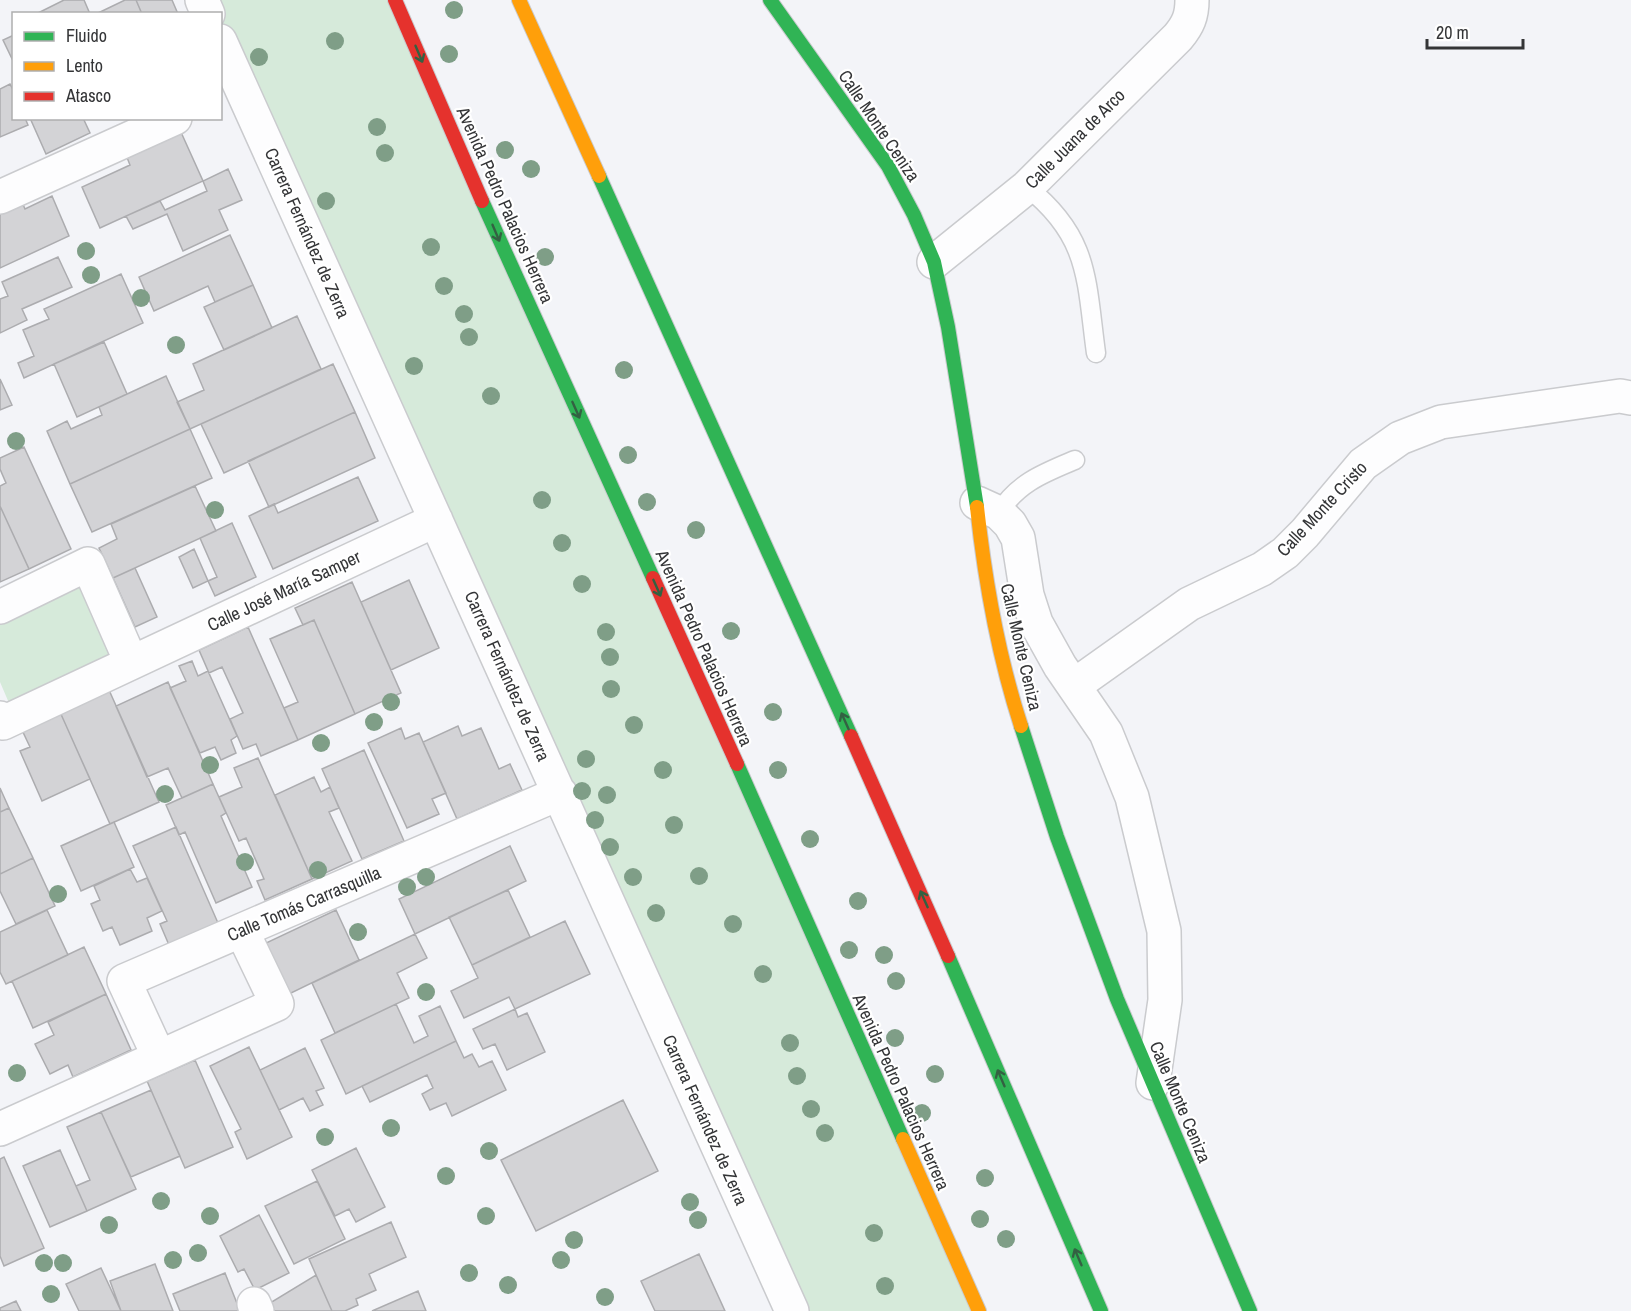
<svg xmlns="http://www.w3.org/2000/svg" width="1631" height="1311" font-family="'Archivo Narrow',sans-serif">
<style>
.green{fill:#d6eada}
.building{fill:#d3d3d6;stroke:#acacaf;stroke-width:1.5}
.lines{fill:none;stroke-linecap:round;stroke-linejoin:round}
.lane-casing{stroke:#cacbce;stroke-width:21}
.street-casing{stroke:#cacbce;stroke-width:36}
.fast-casing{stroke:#cacbce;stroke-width:16}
.slow-casing{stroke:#cacbce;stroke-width:16}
.jam-casing{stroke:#cacbce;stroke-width:16}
.lane{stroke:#fdfdfe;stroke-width:18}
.street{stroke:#fdfdfe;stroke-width:33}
.fast{stroke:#30b455;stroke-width:14}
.slow{stroke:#ff9f0a;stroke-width:14}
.jam{stroke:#e5322d;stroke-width:14}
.tree{fill:#7f9e87}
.oneway{stroke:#336142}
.labels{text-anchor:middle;stroke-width:4.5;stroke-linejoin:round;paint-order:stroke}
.street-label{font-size:18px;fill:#343537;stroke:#fff}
</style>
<rect width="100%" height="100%" fill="#f3f4f8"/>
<path class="green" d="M202,0H395L979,1311H792L221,41L220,14Z
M86,582L121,661L12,710L0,682V621Z"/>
<path class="building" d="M64,0H84L90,14H36Z
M125,0H136L142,14H96Z
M136,0H172L178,14H142Z
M14,35V63L3,40Z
M10,84L14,92V118H25L28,125L0,137V89Z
M30,118H83L90,133L46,154Z
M180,130L203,181L100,228L82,187L130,165L126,155Z
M228,169L242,200L219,210L228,230L183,251L167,214L133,229L126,216L160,201L165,210L207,191L203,181Z
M52,196L69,236L0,268V213L22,202L25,209Z
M230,235L253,285L215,302L208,286L154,311L139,277Z
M58,257L72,287L22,309L27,320L0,333V299L8,296L2,282Z
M121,274L143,323L24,378L18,363L34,356L23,330L49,319L44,309Z
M253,285L272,328L224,350L204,307Z
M297,316L321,369L190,429L177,402L204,390L193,364Z
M104,342L127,394L77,417L54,364Z
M333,364L355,412L224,473L201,424Z
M166,376L190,429L70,484L47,431L67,421L71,429L102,415L99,407Z
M0,379L12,405L0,410Z
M355,412L375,458L269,507L248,461Z
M190,429L212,478L92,532L70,484Z
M24,447L71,549L29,569L0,506V486L6,483L0,469V458Z
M358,477L378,521L273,569L249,516L274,504L278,513Z
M195,486L216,531L113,578L99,548L117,539L111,524Z
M0,506L29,569L0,582Z
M232,523L256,577L215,596L208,581L217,577L200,538Z
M194,549L208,581L193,588L179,557Z
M135,568L157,617L135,627L113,578Z
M409,580L439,648L391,670L361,602Z
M352,582L401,693L355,714L314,620L303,625L295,608Z
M314,620L355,714L298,740L284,708L298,702L270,639Z
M248,627L298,740L261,756L256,744L243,749L230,719L243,713L222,667L209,673L199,650Z
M192,661L198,676L208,671L237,736L231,740L236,753L221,760L215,747L200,753L170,688L186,681L179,666Z
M168,682L213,784L182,798L168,768L147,777L116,706Z
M109,690L159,802L110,824L60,712Z
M60,712L90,779L42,801L20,751L30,747L22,730Z
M458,726L462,736L481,728L499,769L510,764L522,790L457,819L423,742Z
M401,728L405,739L419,733L446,793L432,799L439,814L407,828L368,743Z
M364,750L404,841L362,859L322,769Z
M258,758L312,879L265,900L257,881L264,879L246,838L239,841L219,797L242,787L234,768Z
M314,777L321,792L330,787L339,808L329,812L352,861L312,879L275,795Z
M213,784L226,813L221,816L252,887L216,903L185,832L179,835L166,805Z
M0,788L9,808L0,812Z
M9,808L33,858L0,874V812Z
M114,822L134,867L81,891L61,846Z
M176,827L218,923L169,945L160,924L167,921L133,846Z
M510,846L526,881L415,934L399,899Z
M33,858L55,906L16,924L0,891V874Z
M130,869L137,882L147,878L162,911L147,918L152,931L120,945L112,927L103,931L91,904L100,900L94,886Z
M508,890L530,937L472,965L449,917Z
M47,910L68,955L6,984L0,972V932Z
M336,910L359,960L289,994L266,943Z
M565,921L590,974L515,1009L509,997L464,1018L451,991L478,978L472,965Z
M415,934L427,958L397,973L409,998L335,1033L312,983Z
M84,947L106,994L33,1028L12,981Z
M106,994L131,1050L73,1077L68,1065L50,1074L35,1044L54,1035L48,1022Z
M396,1004L414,1043L428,1036L419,1016L440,1006L456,1041L346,1094L321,1040Z
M515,1009L518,1017L527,1013L545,1052L507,1070L495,1044L483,1049L473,1029Z
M456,1041L464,1058L472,1054L479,1067L492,1061L506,1090L452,1116L446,1103L430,1110L422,1094L433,1088L427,1075L370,1102L362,1086Z
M249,1047L292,1137L247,1159L235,1132L241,1129L210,1066Z
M305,1048L324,1088L316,1091L323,1105L310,1111L303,1098L279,1110L260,1070Z
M195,1060L233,1147L185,1168L147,1081Z
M151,1090L180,1156L131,1177L101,1112Z
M623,1100L658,1171L536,1231L501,1160Z
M101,1112L136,1189L87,1211L76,1186L90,1180L67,1127Z
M356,1148L385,1207L356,1222L349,1209L335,1216L312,1170Z
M60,1150L87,1211L50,1227L23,1166Z
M4,1157L44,1248L4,1266L0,1256V1159Z
M317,1181L345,1239L294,1264L265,1206Z
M259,1215L289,1273L255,1290L244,1269L238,1272L220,1236Z
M391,1222L406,1257L369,1274L376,1290L356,1299L358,1305L345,1311H332L309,1259Z
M699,1254L725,1311H655L641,1281Z
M155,1264L173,1311H121L110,1281Z
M101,1268L121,1311H79L66,1284Z
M225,1273L240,1311H180L173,1294Z
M316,1275L332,1311H274L270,1303Z
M418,1291L426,1311H372Z
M16,1301L21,1311H0V1308Z"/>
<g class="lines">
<defs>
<path id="lane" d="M1027,187C1090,237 1086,280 1096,353
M999,513C1017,483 1044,473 1075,460"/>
<path id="street" d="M202,0L208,14
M220,41L792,1311
M0,197L175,118
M934,262L1027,187L1178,37C1188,25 1192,16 1192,0
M977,503L999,513L1010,524L1018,538L1027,595L1036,623L1060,666L1106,733L1132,797L1164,931L1165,1000L1153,1083
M0,607L88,564L131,662
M1075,685L1189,604L1262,569L1285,553L1305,533L1363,464L1400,438L1441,422L1620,396L1631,398
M0,718L3,723L436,520
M159,1057L124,981L560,793
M0,1129L277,1004L242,931
M254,1304L257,1311"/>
<path id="fast" d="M770,0L888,166L914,215L934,262L948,327L977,507
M599,176L851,736
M482,201L653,578
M1021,726L1057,837L1117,999L1250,1311
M737,764L903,1139
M948,956L1101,1311"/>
<path id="slow" d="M519,0L599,176
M977,507C985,582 998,655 1021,726
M903,1139L979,1311"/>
<path id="jam" d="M395,0L482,201
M653,578L737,764
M851,736L948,956"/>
</defs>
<use href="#lane" class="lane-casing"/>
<use href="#street" class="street-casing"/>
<use href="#fast" class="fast-casing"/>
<use href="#slow" class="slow-casing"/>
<use href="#jam" class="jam-casing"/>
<use href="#lane" class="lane"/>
<use href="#street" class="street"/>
<use href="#fast" class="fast"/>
<use href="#slow" class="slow"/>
<use href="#jam" class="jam"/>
</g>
<g class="tree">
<circle cx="454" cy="10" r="9"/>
<circle cx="335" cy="41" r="9"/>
<circle cx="449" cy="54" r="9"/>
<circle cx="259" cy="57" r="9"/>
<circle cx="377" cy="127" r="9"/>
<circle cx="505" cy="150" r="9"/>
<circle cx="385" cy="153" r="9"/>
<circle cx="531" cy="169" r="9"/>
<circle cx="326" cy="201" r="9"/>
<circle cx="431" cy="247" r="9"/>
<circle cx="86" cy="251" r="9"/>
<circle cx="545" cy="257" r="9"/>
<circle cx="91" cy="275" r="9"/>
<circle cx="444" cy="286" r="9"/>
<circle cx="141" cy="298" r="9"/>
<circle cx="464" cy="314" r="9"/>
<circle cx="469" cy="337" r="9"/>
<circle cx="176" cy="345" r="9"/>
<circle cx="414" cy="366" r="9"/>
<circle cx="624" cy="370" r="9"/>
<circle cx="491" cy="396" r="9"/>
<circle cx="16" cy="441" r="9"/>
<circle cx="628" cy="455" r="9"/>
<circle cx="542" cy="500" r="9"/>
<circle cx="647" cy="502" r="9"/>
<circle cx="215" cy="510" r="9"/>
<circle cx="696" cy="530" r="9"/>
<circle cx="562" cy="543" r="9"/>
<circle cx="582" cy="584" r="9"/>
<circle cx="731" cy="631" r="9"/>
<circle cx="606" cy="632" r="9"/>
<circle cx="610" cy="657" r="9"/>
<circle cx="611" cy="689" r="9"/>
<circle cx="391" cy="702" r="9"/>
<circle cx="773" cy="712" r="9"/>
<circle cx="374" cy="722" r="9"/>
<circle cx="634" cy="725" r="9"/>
<circle cx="321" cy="743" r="9"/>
<circle cx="586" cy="759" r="9"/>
<circle cx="210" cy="765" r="9"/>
<circle cx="663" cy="770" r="9"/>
<circle cx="778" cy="770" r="9"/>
<circle cx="582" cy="791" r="9"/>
<circle cx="165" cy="794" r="9"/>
<circle cx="607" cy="795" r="9"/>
<circle cx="595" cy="820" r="9"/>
<circle cx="674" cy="825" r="9"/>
<circle cx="810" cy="839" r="9"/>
<circle cx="610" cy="847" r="9"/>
<circle cx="245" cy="862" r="9"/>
<circle cx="318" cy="870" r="9"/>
<circle cx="699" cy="876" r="9"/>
<circle cx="426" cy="877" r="9"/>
<circle cx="633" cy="877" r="9"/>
<circle cx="407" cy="887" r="9"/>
<circle cx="58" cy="894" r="9"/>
<circle cx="858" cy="901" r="9"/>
<circle cx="656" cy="913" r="9"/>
<circle cx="733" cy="924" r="9"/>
<circle cx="358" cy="932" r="9"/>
<circle cx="849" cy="950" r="9"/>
<circle cx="884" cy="955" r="9"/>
<circle cx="763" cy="974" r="9"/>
<circle cx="896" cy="981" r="9"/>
<circle cx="426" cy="992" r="9"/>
<circle cx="895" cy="1038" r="9"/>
<circle cx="790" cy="1043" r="9"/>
<circle cx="17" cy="1073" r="9"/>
<circle cx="935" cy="1074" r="9"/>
<circle cx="797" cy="1076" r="9"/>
<circle cx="811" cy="1109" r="9"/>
<circle cx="922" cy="1113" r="9"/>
<circle cx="391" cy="1128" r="9"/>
<circle cx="825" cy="1133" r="9"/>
<circle cx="325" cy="1137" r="9"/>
<circle cx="489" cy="1151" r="9"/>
<circle cx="446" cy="1176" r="9"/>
<circle cx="985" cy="1178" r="9"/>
<circle cx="161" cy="1201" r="9"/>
<circle cx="690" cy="1202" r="9"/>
<circle cx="210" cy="1216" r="9"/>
<circle cx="486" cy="1216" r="9"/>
<circle cx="980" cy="1219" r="9"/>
<circle cx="698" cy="1220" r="9"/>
<circle cx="109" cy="1225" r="9"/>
<circle cx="874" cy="1233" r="9"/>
<circle cx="1006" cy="1239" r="9"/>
<circle cx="574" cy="1240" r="9"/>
<circle cx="198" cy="1253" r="9"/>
<circle cx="173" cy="1260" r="9"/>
<circle cx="561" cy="1260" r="9"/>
<circle cx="44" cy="1263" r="9"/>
<circle cx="63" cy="1263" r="9"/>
<circle cx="469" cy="1273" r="9"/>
<circle cx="508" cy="1285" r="9"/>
<circle cx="885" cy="1286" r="9"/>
<circle cx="51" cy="1294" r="9"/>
<circle cx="605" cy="1297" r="9"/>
</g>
<defs><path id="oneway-shaft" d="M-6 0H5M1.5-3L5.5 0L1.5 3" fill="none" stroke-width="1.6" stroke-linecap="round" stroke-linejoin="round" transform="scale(1.5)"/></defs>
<g class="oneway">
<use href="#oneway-shaft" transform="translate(419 54) rotate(67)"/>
<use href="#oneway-shaft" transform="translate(496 233) rotate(67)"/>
<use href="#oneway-shaft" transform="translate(576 410) rotate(66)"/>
<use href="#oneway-shaft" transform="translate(657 588) rotate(66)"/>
<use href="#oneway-shaft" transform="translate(845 721) rotate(-114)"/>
<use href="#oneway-shaft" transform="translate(924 899) rotate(-114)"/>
<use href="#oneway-shaft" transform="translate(1001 1078) rotate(-113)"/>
<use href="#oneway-shaft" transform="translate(1078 1257) rotate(-113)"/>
</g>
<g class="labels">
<g class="street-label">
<text transform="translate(879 126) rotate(56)" y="6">Calle Monte Ceniza</text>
<text transform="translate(1075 139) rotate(-45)" y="6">Calle Juana de Arco</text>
<text transform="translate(505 205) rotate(66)" y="6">Avenida Pedro Palacios Herrera</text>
<text transform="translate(307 233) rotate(66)" y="6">Carrera Fernández de Zerra</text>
<text transform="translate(1322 509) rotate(-47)" y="6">Calle Monte Cristo</text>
<text transform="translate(284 591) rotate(-25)" y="6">Calle José María Samper</text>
<text transform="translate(1021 647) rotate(77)" y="6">Calle Monte Ceniza</text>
<text transform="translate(704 648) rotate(66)" y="6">Avenida Pedro Palacios Herrera</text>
<text transform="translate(507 676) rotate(66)" y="6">Carrera Fernández de Zerra</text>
<text transform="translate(304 904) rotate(-23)" y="6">Calle Tomás Carrasquilla</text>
<text transform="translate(901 1092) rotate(66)" y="6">Avenida Pedro Palacios Herrera</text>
<text transform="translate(1180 1102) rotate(67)" y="6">Calle Monte Ceniza</text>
<text transform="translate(705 1120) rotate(66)" y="6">Carrera Fernández de Zerra</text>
</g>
</g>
<rect x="12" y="12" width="210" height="108" fill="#ffffff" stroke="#aeaeaf" stroke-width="1.5"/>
<rect x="24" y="32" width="30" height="9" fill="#30b455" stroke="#aeaeaf" stroke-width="1.5"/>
<text x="66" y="42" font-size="18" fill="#343537">Fluido</text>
<rect x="24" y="62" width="30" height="9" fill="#ff9f0a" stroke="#aeaeaf" stroke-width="1.5"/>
<text x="66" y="72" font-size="18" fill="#343537">Lento</text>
<rect x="24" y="92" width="30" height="9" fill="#e5322d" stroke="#aeaeaf" stroke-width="1.5"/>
<text x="66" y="102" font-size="18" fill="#343537">Atasco</text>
<path d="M1427 39v9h96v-9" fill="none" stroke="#343537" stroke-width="3"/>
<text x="1436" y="39" font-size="18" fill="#343537" stroke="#ffffff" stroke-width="4.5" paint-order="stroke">20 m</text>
</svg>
